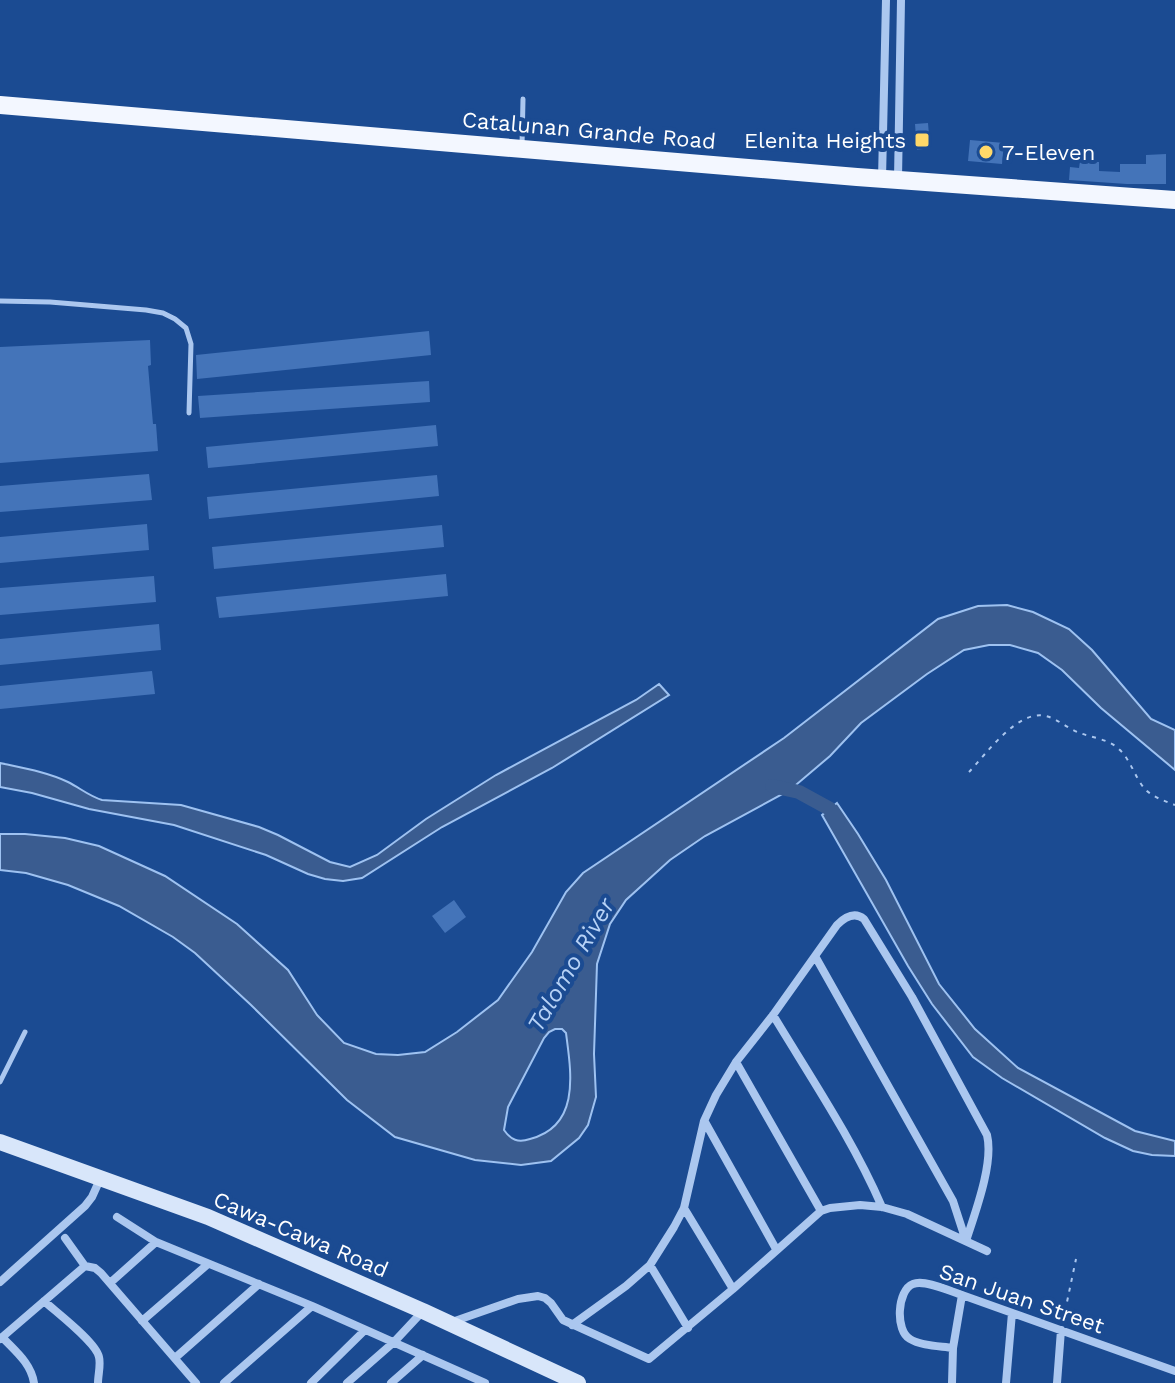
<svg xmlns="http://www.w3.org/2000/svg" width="1175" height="1383" font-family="'Work Sans',sans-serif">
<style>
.water{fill:#3a5c90;stroke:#9ec2f1;stroke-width:2;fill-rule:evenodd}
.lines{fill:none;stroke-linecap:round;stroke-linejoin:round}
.canal{stroke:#3a5c90;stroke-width:14}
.building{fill:#4474b9}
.path{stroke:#abc7ef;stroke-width:2;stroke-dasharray:4 6;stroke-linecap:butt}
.lane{stroke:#abc7ef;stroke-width:5}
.street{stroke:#abc7ef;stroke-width:8}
.secondary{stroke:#d8e6fa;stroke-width:16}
.primary{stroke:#f3f7ff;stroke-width:18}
.poi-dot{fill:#ffd869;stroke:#1b4b92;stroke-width:3}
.labels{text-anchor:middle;stroke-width:8;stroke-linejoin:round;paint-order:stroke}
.street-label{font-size:22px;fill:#fff;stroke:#1b4b92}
.poi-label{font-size:22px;fill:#fff;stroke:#1b4b92;text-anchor:end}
.water-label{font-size:24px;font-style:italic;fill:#b7d2f6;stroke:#1b4b92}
</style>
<rect width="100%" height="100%" fill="#1b4b92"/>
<path class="water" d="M1007,605L1033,612L1069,629L1092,650L1151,719L1175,730V770L1101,708L1062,670L1038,653L1010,645H989L964,650L927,674L861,723L830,756L790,790L705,836L670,860L626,900L610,924L597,964L594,1054L596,1097L588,1125L579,1138L551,1161L521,1165L475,1160L395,1137L347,1100L251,1005L195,953L173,937L119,906L68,885L26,873L0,870V834H25L65,838L99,846L165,876L237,924L288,970L317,1015L344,1043L376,1054L398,1055L425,1052L457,1032L498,1000L532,952L566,892L583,873L784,738L938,619L978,606ZM555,1029H562L566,1033C571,1072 581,1126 530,1139C518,1143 511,1140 504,1130L508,1107L544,1038L549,1032Z
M659,684L669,695L552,768L442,827L362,878L343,881L325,879L308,874L266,855L174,825L89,809L32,793L0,787V763C23,768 47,772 68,782C80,788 89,796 102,800L181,805L259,827L278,835L330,862L350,867L377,855L426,819L496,775L636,700Z
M837,803L858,834L886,880L939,984L975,1029L1018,1068L1135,1131L1175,1141V1156L1152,1155L1133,1151L1105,1138L1002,1078L973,1057L932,1004L908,966L822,815Z"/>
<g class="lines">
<path class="canal" d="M772,786L799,792L830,809L838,823"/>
</g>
<path class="building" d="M928,123L930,148L917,150L915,124Z
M970,140L1004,143L1002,164L968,161Z
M1166,154V184H1127L1069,180L1070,167L1079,168L1080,161L1099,162V171L1120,172V164H1146V155Z
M429,331L431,355L197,379L196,355Z
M150,340L151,365L148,366L153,424H156L158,451L0,463V347Z
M429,381L430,402L200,418L198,396Z
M436,425L438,446L208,468L206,447Z
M149,474L152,500L0,512V486Z
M437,475L439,496L209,519L207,497Z
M147,524L149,550L0,563V537Z
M442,525L444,547L214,569L212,547Z
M446,574L448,596L219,618L216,597Z
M154,576L156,602L0,615V588Z
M159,624L161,650L0,665V639Z
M152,671L155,694L0,709V686Z
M454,900L466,917L445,933L432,916Z"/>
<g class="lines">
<path class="path" d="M969,772C987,753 1018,709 1046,716C1058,719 1068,729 1080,733C1093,738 1109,739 1120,750C1132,762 1136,781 1147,791C1155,798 1165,801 1175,805
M1063,1321L1076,1259"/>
<path class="lane" d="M522,146L523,99
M0,301L50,302L146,310L163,313L175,319L186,328L191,344L189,413
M0,1082L25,1032"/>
<path class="street" d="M882,179L886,0
M898,179L901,0
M815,956L953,1201L966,1241
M773,1015C811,1078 853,1140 882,1207
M736,1062L821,1211
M705,1122L776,1249
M684,1208L733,1289
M117,1217L156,1242L312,1306L485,1383
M65,1238L85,1266L95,1268L101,1273L196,1383
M650,1265L688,1328
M0,1282L85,1206L92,1197L101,1177
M110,1283L156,1242
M44,1301C56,1312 96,1342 99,1357C101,1365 98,1375 98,1383
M142,1321L208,1264
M452,1322L518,1299L538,1296L545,1298L551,1303L563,1320L649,1359L733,1289L821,1211L830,1208L860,1205L882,1207L907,1214L987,1251
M572,1325L626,1286L650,1265L674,1227L684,1208L704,1121L716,1095L736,1062L773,1015L837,925C844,918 854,911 864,919L912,997L987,1135C994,1163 975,1213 966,1241
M2,1337C15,1351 31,1363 34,1383
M0,1339L85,1266
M953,1348C940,1346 921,1346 910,1339C895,1331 897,1290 913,1284C924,1279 950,1291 962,1295L1175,1371
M175,1358L259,1284
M224,1383L312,1306
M311,1383L365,1330
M347,1383L394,1342L423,1311
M391,1383L423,1355
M952,1383L953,1348L962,1295
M1006,1383L1012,1313
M1057,1383L1061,1330"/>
<path class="secondary" d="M0,1142L208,1217L423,1311L578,1383"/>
<path class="primary" d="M0,105L857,177L1175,200"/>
</g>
<g class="poi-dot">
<rect x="914" y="132" width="16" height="16" rx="4"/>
<circle cx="986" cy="152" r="8"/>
</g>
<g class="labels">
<g class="street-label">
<text transform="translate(589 130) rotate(5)" y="8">Catalunan Grande Road</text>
<text transform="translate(301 1234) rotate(23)" y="8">Cawa-Cawa Road</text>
<text transform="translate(1022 1298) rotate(19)" y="8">San Juan Street</text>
</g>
<g class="poi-label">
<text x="906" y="148">Elenita Heights</text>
<text x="1002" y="160" text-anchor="start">7-Eleven</text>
</g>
<g class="water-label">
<text transform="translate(571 965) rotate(-60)" y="8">Talomo River</text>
</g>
</g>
</svg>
